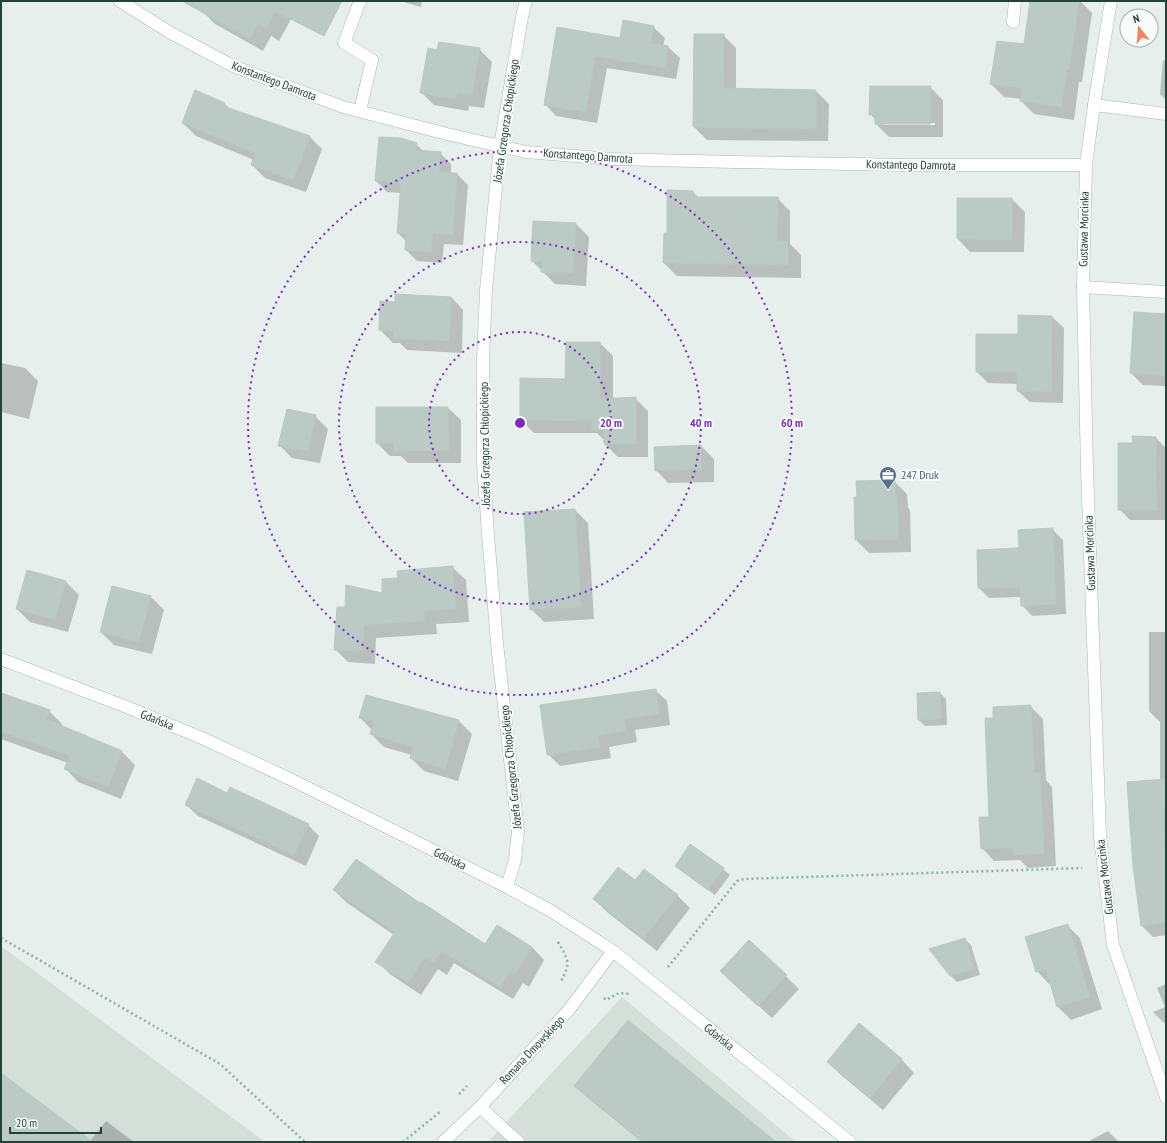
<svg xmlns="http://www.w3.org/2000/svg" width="1167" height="1143" font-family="'PT Sans Narrow',sans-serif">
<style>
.built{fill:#d4dfda}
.shadow{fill:#0003;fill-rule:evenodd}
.building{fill:#bbcac4;stroke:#b8c9c2}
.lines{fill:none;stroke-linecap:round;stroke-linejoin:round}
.lane-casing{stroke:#a8b8b2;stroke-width:13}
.street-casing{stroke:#a8b8b2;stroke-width:13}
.path{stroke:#86b3a5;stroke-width:2.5;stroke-dasharray:2 3;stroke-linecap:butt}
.lane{stroke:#fff;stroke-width:12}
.street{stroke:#fff;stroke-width:12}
.ring{fill:none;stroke:#7b2cbf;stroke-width:2;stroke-dasharray:2 4}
.labels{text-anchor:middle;stroke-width:4;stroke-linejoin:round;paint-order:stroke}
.street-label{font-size:12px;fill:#24423a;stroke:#f7fbf9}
.service-label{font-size:12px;fill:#4e5e75;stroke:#f7fbf9;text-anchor:start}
.centre{fill:#7b2cbf;stroke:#f7fbf9;stroke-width:2}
.ring-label{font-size:12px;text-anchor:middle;font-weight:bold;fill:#7b2cbf;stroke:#f7fbf9;stroke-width:4;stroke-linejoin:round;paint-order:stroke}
</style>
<rect width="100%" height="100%" fill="#e6efeb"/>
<path class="built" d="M1,946L265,1142H1Z
M622,997L796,1142H488Z"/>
<path class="shadow" d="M207,1H284L295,12L279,41L271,36L263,51L215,24L202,11Z
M400,1H422L421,7Z
M1031,1H1080L1092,13L1082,82H1079L1074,120L1034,114L1021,101L1022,99L1004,97L991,84L1024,45Z
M653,27L665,38L663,46L668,47L680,58L676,79L607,68L597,123L556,116L545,104L558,28L621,39Z
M723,35L736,48V89L816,91L829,104L828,141L707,140L694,127Z
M479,49L492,62L484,108L469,106L468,111L434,105L421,92L438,51Z
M1163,60L1166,61V100L1160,94Z
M930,87L943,100V137H889L876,124V120L870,114ZM882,123H935V125H884Z
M225,104L230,109L309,136L322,149L306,192L265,178L252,165L254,160L196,136L183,123Z
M416,144L424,152L440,153L451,164V174H457L468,185L463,245L444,244L442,263L417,261L406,250V241L398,233L401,193L387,192L376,181Z
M693,192L699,198H777L790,211V244L801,255V278L677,276L664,263Z
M1012,199L1025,212L1024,252H970L958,239Z
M576,224L589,237L586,286L555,284L532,261Z
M451,297L463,310L462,353L407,350L400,343H393L380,330L396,303Z
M1166,315V386L1143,385L1131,373Z
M1019,316L1052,317L1064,328L1063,403L1030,402L1018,391V384L988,383L977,372L1019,335Z
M600,343L613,356V400L635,398L648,411V457H618L605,444V441L597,433H534L521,420V379L566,380Z
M1,363L25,368L38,381L29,419L1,412Z
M448,408L461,420V463H408L401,456H390L377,443Z
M315,416L328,429L320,463L292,458L279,445Z
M1156,438L1166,448V520H1130L1119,509L1134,444Z
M701,446L714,459V482L668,483L656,470Z
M894,481L907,494L908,507L910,510L911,552L869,553L856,540Z
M575,510L588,523L594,619L544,622L531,609Z
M1052,529L1063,540L1066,614L1032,616L1022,605V597L989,598L979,588L1020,549Z
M453,568L466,580L469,622L436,624L437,634L376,638L375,664L348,662L335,649L346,608L383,594L399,579Z
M28,571L66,582L79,595L68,632L30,622L17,609Z
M151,597L164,610L152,654L114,645L101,632Z
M1149,632H1166V935L1153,937L1142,926L1160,781V722L1149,711Z
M655,690L667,701L670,725L635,730L637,742L609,747L611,758L560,766L548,754Z
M940,693L946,699L947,725L925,726L919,720Z
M1,694L49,711L62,724L61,726L122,752L135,765L121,799L78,782L66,769L68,763L1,739Z
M366,696L459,721L472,734L458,781L424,771L411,758L412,755L384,747L371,734L372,730L360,718Z
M1030,706L1043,719L1046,780L1052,787L1056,866L1028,868L1020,860L994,861L982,848L990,818L994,718Z
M228,795L308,825L319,836L306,866L198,816L186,805Z
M676,866L723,869L730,875L715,895L683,872Z
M635,881L677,895L690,908L657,951L607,912L594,899Z
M334,890L420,904L486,946L532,947L544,960L529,987L523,983L513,999L454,963L447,975L438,969L421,995L390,974L377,961L394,935L347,903Z
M1067,925L1080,938L1102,1009L1071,1020L1058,1007L1051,983L1049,984L1037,971Z
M964,939L971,945L980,975L957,982L951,976Z
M749,941L799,989L772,1018L734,984Z
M1166,984V1023H1164L1153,1012L1165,1007L1157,988Z
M859,1024L902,1060L914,1073L883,1110L841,1075L828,1062Z
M1,1075L90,1141L106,1121L134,1142H1Z
M576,1086L775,1142H642L587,1097Z
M1108,1131L1119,1142H1088L1091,1140Z"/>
<path class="building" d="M182,1H342L324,36L275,11L266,29L258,24L250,39Z
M1030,1H1079L1069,70H1067L1061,107L1020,101L1022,88L990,84L997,41L1024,44Z
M623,20L654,26L651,43L668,46L665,68L595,56L586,112L544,105L557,27L620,38Z
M694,34H724L723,88L816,90V129L693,127Z
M439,42L480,48L472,95L457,93L456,99L420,93L428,48L437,50Z
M870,86H931L930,124H875V115H869Z
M195,90L225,103L223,106L310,136L293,180L251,165L255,153L182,123Z
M379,137L401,138L417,143L416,150L441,152L439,172L457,173L453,235L433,233L431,252L405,250L406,234L397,233L401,183L375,181Z
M667,190L693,191V197H778L777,241H788V265L663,263L664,233H667Z
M957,198H1012V240L957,239Z
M533,221L576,223L573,273L541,272L542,262L531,261Z
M395,294L451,297L449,341L393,338L394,331L379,330L380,301L395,302Z
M1134,312L1166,314V376L1130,373Z
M1018,315L1052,316L1051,392L1017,391V372H976V334H1018Z
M566,342H600V399L636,397V444H604V430H592V421L520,420V378L565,379Z
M376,407H448L449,450L394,451V443H376Z
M287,409L316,415L308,451L278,446Z
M1132,436L1156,437L1157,510H1118V443H1133Z
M701,445L702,469L655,471L654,447Z
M895,480V496H897L898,539L855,540L854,497H857L856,481Z
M575,509L581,607L530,610L524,512Z
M1053,528L1056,604L1021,606L1020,587L978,588L977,550L1019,548L1018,530Z
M453,566L456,609L424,611V621L364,625L362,651L334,650L337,607H345L346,585L382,593V579L398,578L397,571Z
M27,570L66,581L55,620L16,609Z
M112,586L151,596L139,642L100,632Z
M656,689L659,714L624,719L626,731L598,735L600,747L547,755L540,705Z
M940,692L942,719L918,720L917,693Z
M1,693L50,710L46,719L122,751L108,787L64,769L70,756L1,731Z
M366,695L459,720L445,769L410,758L413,747L370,734L374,721L359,718Z
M1031,705L1034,773H1040L1044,853L1014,855L1013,847L981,849L979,817H989L985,718H993V707Z
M197,778L227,793L230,787L309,824L294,855L185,805Z
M1166,779V807L1163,808L1166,862V922L1141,926L1133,866L1127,782Z
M690,844L724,868L708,890L675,866Z
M356,859L420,903L421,902L485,944L497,925L532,947L515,974L510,971L500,987L441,951L434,963L425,957L408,983L375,962L395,932L333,890Z
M618,867L635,880L644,869L678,895L644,938L593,899Z
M1068,924L1090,997L1057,1007L1046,969L1036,972L1025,937Z
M965,938L975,969L950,976L929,949Z
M749,940L787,975L758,1006L720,971Z
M628,1020L776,1142H643L574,1086Z
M859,1023L902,1059L870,1098L827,1062Z
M1,1073L93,1142H1Z"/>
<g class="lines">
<defs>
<path id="lane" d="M1013,22L1015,1
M1094,105L1166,114
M360,111L372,60L344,43L360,1
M1083,287L1166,292
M480,1107L518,1142"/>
<path id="street" d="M120,1L169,32L233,66L343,107L447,134L526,152L612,159L734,162L909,165H1086
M1111,1L1094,105L1086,165L1083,287L1087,469L1100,836L1113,945L1166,1097
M1,659L124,706L202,738L290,779L507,887L551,911L613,951L850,1142
M507,887L515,860L518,831L497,643L488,534L483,463V360L486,290L500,146L522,17L526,1
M443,1142L480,1107L568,1011L613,951"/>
</defs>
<use href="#lane" class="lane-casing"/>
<use href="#street" class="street-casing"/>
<path class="path" d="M1,938L220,1064L305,1142
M558,942C569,961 571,963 560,983
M668,967L737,881L744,879L1082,868
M604,998L606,1000L619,993L630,994
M459,1094L467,1086
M403,1142L441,1111"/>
<use href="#lane" class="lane"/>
<use href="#street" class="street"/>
</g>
<g class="ring">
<circle cx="520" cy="423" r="91"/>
<circle cx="520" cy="423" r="181"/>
<circle cx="520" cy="423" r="272"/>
</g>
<defs>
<symbol id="office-pin" viewBox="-11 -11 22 30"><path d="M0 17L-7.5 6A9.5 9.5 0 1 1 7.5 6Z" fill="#5c6f8a" stroke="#f7fbf9"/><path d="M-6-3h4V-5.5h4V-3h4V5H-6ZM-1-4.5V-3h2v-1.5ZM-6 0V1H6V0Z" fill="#fff"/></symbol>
</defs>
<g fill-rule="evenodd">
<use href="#office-pin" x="878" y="465" width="20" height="27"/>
</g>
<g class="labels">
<g class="street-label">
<text transform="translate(274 81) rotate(21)" y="4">Konstantego Damrota</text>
<text transform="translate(506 121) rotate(-82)" y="4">Józefa Grzegorza Chłopickiego</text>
<text transform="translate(588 156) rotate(4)" y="4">Konstantego Damrota</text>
<text transform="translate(911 165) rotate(1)" y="4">Konstantego Damrota</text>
<text transform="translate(1084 229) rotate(-89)" y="4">Gustawa Morcinka</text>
<text transform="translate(485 444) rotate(-91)" y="4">Józefa Grzegorza Chłopickiego</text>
<text transform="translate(1090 553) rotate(-92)" y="4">Gustawa Morcinka</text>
<text transform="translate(157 720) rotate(22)" y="4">Gdańska</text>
<text transform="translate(511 767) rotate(-96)" y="4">Józefa Grzegorza Chłopickiego</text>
<text transform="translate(450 859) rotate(26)" y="4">Gdańska</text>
<text transform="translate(1105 877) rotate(-97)" y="4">Gustawa Morcinka</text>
<text transform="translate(719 1037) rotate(39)" y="4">Gdańska</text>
<text transform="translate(532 1050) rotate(-47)" y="4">Romana Dmowskiego</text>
</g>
<g class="service-label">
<text x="901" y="479">247 Druk</text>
</g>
</g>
<circle cx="520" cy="423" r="6" class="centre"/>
<g class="ring-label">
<text x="611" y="427">20 m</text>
<text x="701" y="427">40 m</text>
<text x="792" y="427">60 m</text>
</g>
<rect width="1167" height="1143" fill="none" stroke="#24423a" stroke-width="4"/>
<g transform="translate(1139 28) rotate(343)"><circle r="19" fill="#f7fbf9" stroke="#a3b1ad"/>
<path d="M0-3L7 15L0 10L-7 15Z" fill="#f4845f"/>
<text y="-6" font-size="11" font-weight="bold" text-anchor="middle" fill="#24423a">N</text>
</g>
<path d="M10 1127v6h91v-6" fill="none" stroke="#24423a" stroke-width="2"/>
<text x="16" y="1127" font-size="12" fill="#24423a" stroke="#f7fbf9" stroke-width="3" paint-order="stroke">20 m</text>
</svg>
